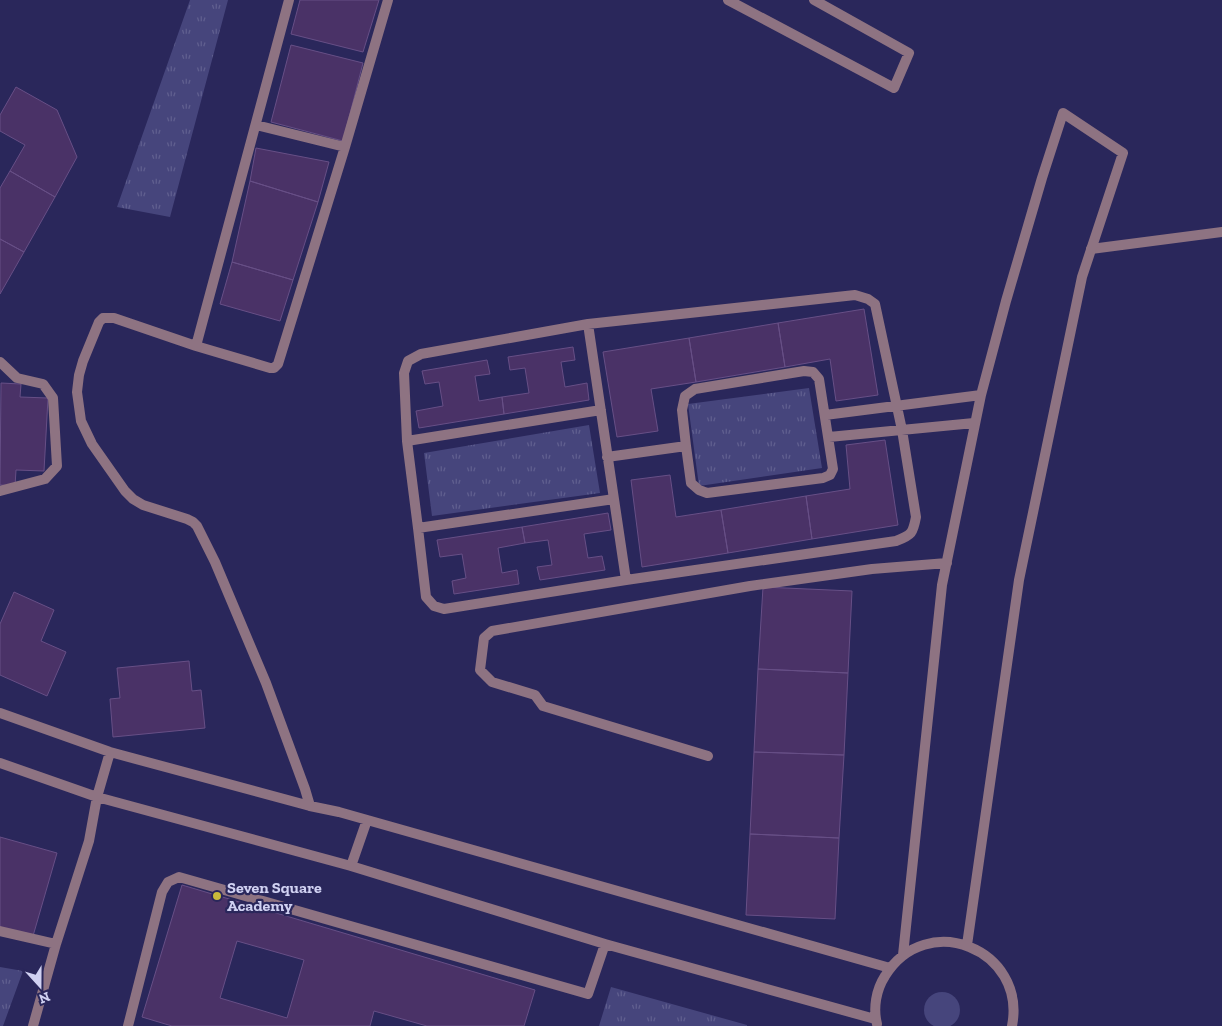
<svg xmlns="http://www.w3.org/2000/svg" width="1222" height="1026" font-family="'Zilla Slab',serif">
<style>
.grass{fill:#46457c}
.park{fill:url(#park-tufts)}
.building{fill:#4a3267;stroke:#674f86;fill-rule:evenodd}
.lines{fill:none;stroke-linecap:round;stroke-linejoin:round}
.lane{stroke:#8e7382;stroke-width:10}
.street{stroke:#8e7382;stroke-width:10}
.poi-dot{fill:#c9bb3b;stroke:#2a275b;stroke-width:2}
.labels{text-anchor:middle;stroke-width:4.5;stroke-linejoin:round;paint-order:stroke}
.poi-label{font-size:16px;font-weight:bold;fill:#d0d1f2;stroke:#2a275b;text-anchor:start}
</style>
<defs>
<pattern id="park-tufts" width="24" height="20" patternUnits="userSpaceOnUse" patternTransform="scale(1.25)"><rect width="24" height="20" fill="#46457c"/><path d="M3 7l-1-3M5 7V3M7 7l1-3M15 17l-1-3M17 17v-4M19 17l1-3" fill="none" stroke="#605f8f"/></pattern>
</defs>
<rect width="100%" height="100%" fill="#2a275b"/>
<path class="grass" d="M924 1010a18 18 0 1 1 36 0a18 18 0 1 1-36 0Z"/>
<path class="park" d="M190,0H228L170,217L117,207Z
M809,388L822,468L699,486L688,404Z
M589,425L600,493L432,516L424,453Z
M0,967L23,971L3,1026H0Z
M611,987L747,1025V1026H599Z"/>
<path class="building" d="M300,0H379L363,52L291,34Z
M291,45L363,63L343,141L271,122Z
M16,87L57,110L77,157L55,197L10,171L25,145L0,131V115Z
M256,148L329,162L318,202L250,181Z
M10,171L55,197L24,252L0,239V188Z
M250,181L318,202L293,280L232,262Z
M0,239L24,252L0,294Z
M232,262L293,280L280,321L220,304Z
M864,309L878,395L836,401L830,359L785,367L778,323Z
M778,323L785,367L696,382L689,338Z
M689,338L696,382L651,389L658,431L617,437L603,352Z
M573,347L575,360L561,362L565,387L587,383L589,400L504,414L502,397L529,393L525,368L510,370L508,357Z
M487,360L490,374L475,376L479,401L502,397L504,414L419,428L416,411L443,406L439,382L425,384L422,371Z
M1,383L21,384L20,397L48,398L44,471L16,470L15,486L0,485Z
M885,440L898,525L812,539L806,496L850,489L846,445Z
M670,475L676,517L721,510L728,553L642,567L631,480Z
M806,496L812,539L728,553L721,510Z
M608,513L611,530L584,534L588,558L602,556L605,570L540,580L537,567L552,565L548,540L525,543L522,527Z
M522,527L525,543L498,548L502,573L517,570L519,584L454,594L452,581L466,578L462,554L440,557L437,540Z
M763,587L852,591L848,673L758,669Z
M14,592L54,610L41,641L66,652L47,696L0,675V624Z
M189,661L192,691L201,690L205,728L113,737L110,699L120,698L117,668Z
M758,669L848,673L844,755L754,752Z
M754,752L844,755L839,838L750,834Z
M750,834L839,838L835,919L746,915Z
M0,837L57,853L33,936L0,927Z
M182,885L535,990L524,1026H427L374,1011L370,1026H172L142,1017ZM237,941L304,960L287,1018L220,998Z"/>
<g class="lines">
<path class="lane" d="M1091,249L1222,232"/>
<path class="street" d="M289,0L196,346L114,318H103L99,322L83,361L79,375L77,392L81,421L92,444L125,491L133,499L143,505L187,519L193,522L197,526L215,562L266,683L305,789L310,806
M728,0L894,88L909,53L814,0
M256,125L345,147
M588,324L626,580
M196,346L270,368H274L278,364L345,147L388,0
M0,362L17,378L43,384L53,398L57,466L45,479L0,491
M825,415L981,395
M829,437L974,423
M407,441L601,410
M607,457L686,446L691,483L699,490L707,493L823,478L830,475L833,469L819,379L813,372L804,371L695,389L685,396L682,410L686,446
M418,528L426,597L434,606L444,609L626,580L896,541C912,535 913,533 916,517L902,430L875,304L868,299L855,295L588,324L421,354L408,361L404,373L407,441L418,528L614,499
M0,713L110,752L310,806L339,812L890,968
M708,756L543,706L535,695L492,682L480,670L484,638L492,631L750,586L872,569L947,563
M0,763L97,797L351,866L605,944L875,1019
M351,866L367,820
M0,931L56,944
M903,955L942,585L981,395L1006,301L1042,178L1063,113L1123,153L1082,277L1019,580L967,945
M877,1024C873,1008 876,990 885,976C926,909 1027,949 1012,1026
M33,1026L56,944L89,841L97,797L110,752
M128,1026L162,892L168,882L179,877L588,994L605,944"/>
</g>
<circle class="poi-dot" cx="217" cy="896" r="5"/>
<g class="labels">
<g class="poi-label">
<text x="227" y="893">Seven Square<tspan x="227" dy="18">Academy</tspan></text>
</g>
</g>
<g transform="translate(40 986) rotate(159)" stroke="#2a275b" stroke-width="4" paint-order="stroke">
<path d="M0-4L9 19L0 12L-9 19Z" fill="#d0d1f2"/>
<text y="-8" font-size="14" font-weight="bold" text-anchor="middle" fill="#d0d1f2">N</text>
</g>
</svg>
